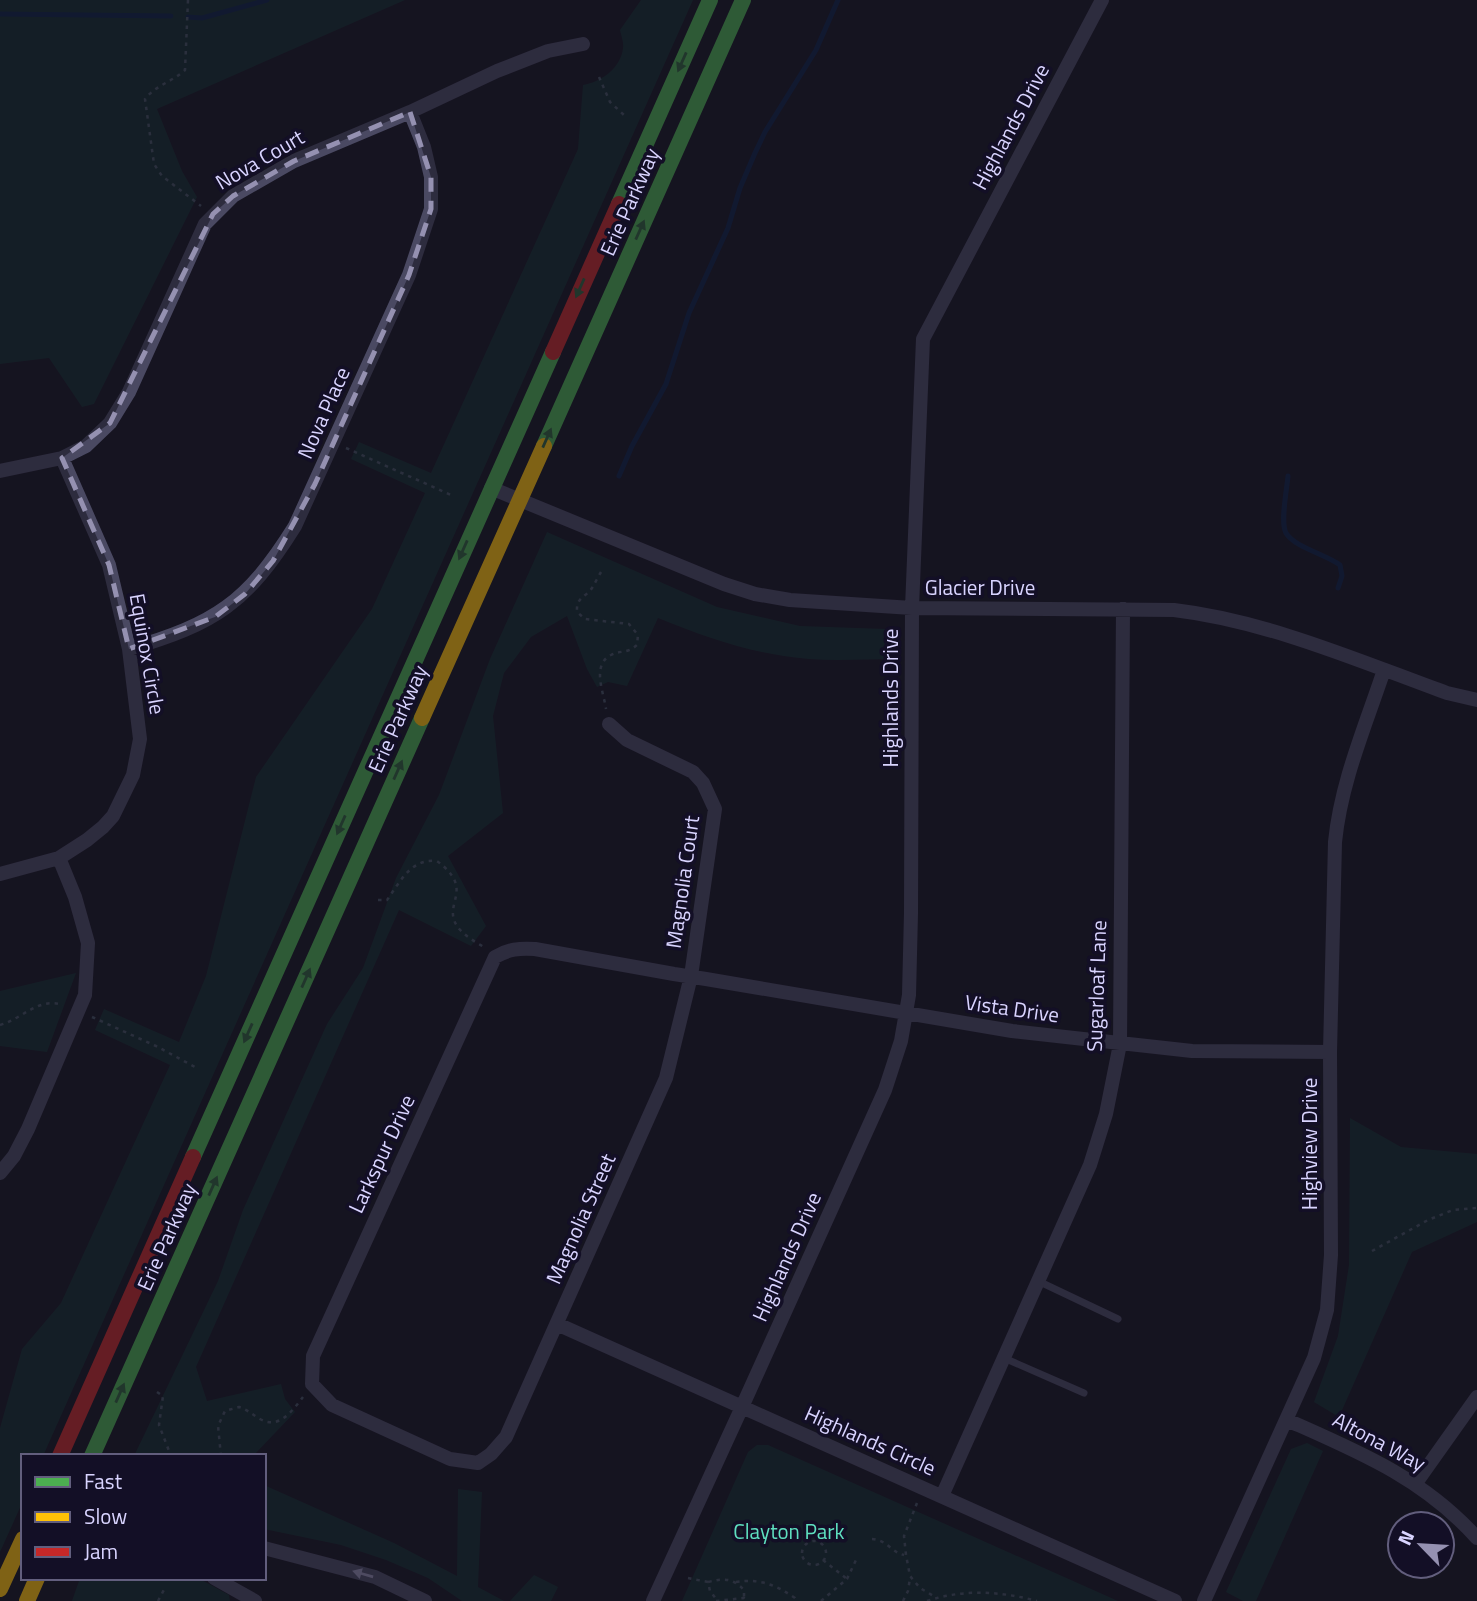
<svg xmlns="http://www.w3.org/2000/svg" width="1477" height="1601" font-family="'Titillium Web',sans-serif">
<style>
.green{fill:#132c2d}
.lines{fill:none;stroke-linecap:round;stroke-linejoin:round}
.stream{stroke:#0d2144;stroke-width:5}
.path{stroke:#44505f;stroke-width:2.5;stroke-dasharray:3.5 5;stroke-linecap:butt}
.lane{stroke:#4a4962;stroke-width:7}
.street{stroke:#4a4962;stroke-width:14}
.fast{stroke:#4caf50;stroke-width:16}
.slow{stroke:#ffc107;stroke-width:16}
.jam{stroke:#c62828;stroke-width:16}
.oneway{fill:#305f3b}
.oneway2{fill:#928eb0}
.marked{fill:none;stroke:#9591b1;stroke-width:5;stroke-dasharray:14 9;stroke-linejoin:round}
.labels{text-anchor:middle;stroke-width:7;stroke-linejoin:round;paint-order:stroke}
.street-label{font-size:21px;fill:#d9d4ff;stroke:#130f26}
.park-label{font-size:21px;fill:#5fe0c0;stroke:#130f26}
</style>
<rect width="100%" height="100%" fill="#161421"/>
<path class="green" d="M0,0H405L157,109L182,171L197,197L94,404L82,407L49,358L0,364Z
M641,0H693L43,1456H23V1501L0,1552V1428L22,1349L61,1303L170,1065L95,1030L104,1009L179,1042L206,976L256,777L372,609L425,493L351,459L359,442L431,473L578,149L583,85C601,82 621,68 623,48C624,43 621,35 620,30Z
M547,532L717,607L800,626L886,629L895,639L896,659C867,659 838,661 809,659C756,655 707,638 658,618L627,686L608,682L597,687L587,669L567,616L531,637L504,673L493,716L503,813L448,856L486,926L471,946L399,910L196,1367L207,1401L281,1384L285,1399L295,1412L253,1456H134L218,1281L243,1210L327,1024L363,968L396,878L439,795L490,659Z
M76,973L47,1052L0,1046V991Z
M1350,1118L1401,1147L1477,1154V1222L1412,1252L1339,1417L1314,1402L1338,1336L1349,1265Z
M1307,1443L1323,1451L1256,1601H1243L1226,1592L1291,1449Z
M757,1445H768L1118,1601H682L748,1452Z
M264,1485L394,1543L457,1576L458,1489L482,1492L478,1587L504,1601H462L428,1578L386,1560L341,1545L264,1529Z
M534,1575L558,1587L551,1601H510Z
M80,1578H198L229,1595L230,1601H72Z"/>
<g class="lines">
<path class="stream" d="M0,14L171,16
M188,17L202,18L267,0
M619,476L632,446L666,384L689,313L728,228L740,188L755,153L765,132L816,50L838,0
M1288,476C1287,489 1280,522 1286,533C1294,547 1327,555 1340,565L1342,576L1338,588"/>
<path class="path" d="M188,0L185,70C172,82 156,85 145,99L154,164L162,176L201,206
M599,77L610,102L624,115
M346,448L451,495
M601,572C598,577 595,583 592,588C585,598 576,597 577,612L585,619L629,624L638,635L637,645C627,654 620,650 611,655C591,665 604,693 606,709
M378,900H387C400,882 411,858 437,861C476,890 442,903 457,926C462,934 475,942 484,947
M92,1017L156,1046L195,1067
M0,1025C24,1018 38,997 63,1005
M1372,1251L1428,1220L1453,1210L1477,1208
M157,1392L163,1396L159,1425L171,1456
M221,1456L218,1426L225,1411L239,1407C248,1410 253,1415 260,1419C279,1430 292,1411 303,1397
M917,1503L904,1536L906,1555L910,1576L920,1588L937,1598
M872,1539C887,1540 891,1552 904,1555
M802 1553a12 12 0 1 1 24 0a12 12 0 1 1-24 0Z
M823,1560L847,1579
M688,1578L708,1582L710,1591L717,1600
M708,1582C724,1578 733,1578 744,1590V1598
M736,1582C759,1578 776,1585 795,1598L797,1601
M158,1601L166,1586
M716,1601L744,1598L748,1601
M821,1601L847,1579L856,1560
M903,1601L908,1591L910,1578
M927,1601C963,1589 1000,1591 1037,1601"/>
<path class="lane" d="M1038,1281L1118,1319
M1004,1358L1084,1393"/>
<path class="street" d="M0,471L62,458L86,446L110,423L129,392L205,224L233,196L294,161L410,112L497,71L548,51L583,44
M491,488L724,584L755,594L790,600L912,608L1174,610C1267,621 1359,661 1447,693L1477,700
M129,649C215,624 247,603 295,526L409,275L431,209V177L424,147L410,112
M609,724L627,740L693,772L703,783L715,809L691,976L666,1078L506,1437L491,1454L478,1463L450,1459L332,1405L312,1384L313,1356L495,957C509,949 519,948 535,949L674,974L706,979L1012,1031L1192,1051L1330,1052
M0,874L59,858L87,840L103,827L113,816L133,775L140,739L129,649L109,565L62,458
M0,1173L14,1156L28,1129L85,995L88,943L75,897L59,858
M557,1324L742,1407L885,1090L901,1041L909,995L911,913L912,608L923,339L1102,0
M1287,1420C1359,1452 1423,1478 1477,1538
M1416,1483L1477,1397
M942,1496L1090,1165L1106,1114L1120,1044L1123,609
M264,1548L375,1577L425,1601
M214,1578L255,1601
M653,1601L742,1407L1175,1601
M1204,1601L1314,1358L1327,1310L1331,1255L1330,1052L1335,842C1341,782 1365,727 1384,670"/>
<path class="fast" d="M619,204L710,0
M544,446L743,0
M193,1157L553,352
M92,1456L422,718"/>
<path class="slow" d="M422,718L544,446
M0,1589L23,1539
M27,1601L37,1578"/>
<path class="jam" d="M553,352L619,204
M60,1456L193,1157"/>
</g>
<defs><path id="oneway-solid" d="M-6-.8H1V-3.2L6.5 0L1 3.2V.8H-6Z" transform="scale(1.75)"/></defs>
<g class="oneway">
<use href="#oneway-solid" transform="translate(682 62) rotate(114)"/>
<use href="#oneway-solid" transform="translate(640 230) rotate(-66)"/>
<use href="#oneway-solid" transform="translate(580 288) rotate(114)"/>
<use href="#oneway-solid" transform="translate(547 438) rotate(-66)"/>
<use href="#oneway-solid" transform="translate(463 550) rotate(114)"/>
<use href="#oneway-solid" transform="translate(398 770) rotate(-66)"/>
<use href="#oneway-solid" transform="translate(341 825) rotate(114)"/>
<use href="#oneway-solid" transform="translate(306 978) rotate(-66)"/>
<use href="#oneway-solid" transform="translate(248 1033) rotate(114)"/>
<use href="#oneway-solid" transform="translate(213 1186) rotate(-66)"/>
<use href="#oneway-solid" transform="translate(120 1393) rotate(-66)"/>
</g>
<use class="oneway2" href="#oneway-solid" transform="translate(363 1574) rotate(-164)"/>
<path d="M0 0H1477V1601H0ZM410,112L431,177V209L409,275L315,484L273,561L245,594L215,617L129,649L109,565L62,458L110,423L213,214L233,196L294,161Z" fill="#161421" fill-opacity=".55" fill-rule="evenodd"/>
<path class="marked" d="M410,112L431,177V209L409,275L315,484L273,561L245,594L215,617L129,649L109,565L62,458L110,423L213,214L233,196L294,161Z"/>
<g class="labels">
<g class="street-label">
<text transform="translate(1011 127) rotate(-62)" y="7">Highlands Drive</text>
<text transform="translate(260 160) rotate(-30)" y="7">Nova Court</text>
<text transform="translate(630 202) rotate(-66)" y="7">Erie Parkway</text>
<text transform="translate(324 413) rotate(-66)" y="7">Nova Place</text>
<text x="980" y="595">Glacier Drive</text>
<text transform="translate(147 654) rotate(80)" y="7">Equinox Circle</text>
<text transform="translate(891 698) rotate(-90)" y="7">Highlands Drive</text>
<text transform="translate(398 719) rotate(-66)" y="7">Erie Parkway</text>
<text transform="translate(683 882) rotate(-82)" y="7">Magnolia Court</text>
<text transform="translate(1097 986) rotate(-88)" y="7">Sugarloaf Lane</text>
<text transform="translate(1012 1009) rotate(8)" y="7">Vista Drive</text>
<text transform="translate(1310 1144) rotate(-90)" y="7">Highview Drive</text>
<text transform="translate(382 1154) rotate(-65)" y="7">Larkspur Drive</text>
<text transform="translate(581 1219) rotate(-66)" y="7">Magnolia Street</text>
<text transform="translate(167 1237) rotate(-66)" y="7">Erie Parkway</text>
<text transform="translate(787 1257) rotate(-66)" y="7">Highlands Drive</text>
<text transform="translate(870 1441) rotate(24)" y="7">Highlands Circle</text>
<text transform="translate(1379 1442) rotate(28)" y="7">Altona Way</text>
</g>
<g class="park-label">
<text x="789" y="1539">Clayton Park</text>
</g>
</g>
<rect x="21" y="1454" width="245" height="126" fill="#130f26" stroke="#625e7d" stroke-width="2"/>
<rect x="35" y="1477" width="35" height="10" fill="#4caf50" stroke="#625e7d" stroke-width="2"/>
<text x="84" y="1489" font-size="21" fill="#d9d4ff">Fast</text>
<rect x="35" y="1512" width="35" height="10" fill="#ffc107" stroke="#625e7d" stroke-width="2"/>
<text x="84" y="1524" font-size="21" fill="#d9d4ff">Slow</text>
<rect x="35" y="1547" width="35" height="10" fill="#c62828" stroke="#625e7d" stroke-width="2"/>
<text x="84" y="1559" font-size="21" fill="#d9d4ff">Jam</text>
<g transform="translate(1421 1545) rotate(295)"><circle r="33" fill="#130f26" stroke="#625e7d" stroke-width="2"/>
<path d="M0-5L12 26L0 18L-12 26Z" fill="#9591b1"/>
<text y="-10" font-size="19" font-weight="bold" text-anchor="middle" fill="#d9d4ff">N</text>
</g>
</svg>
